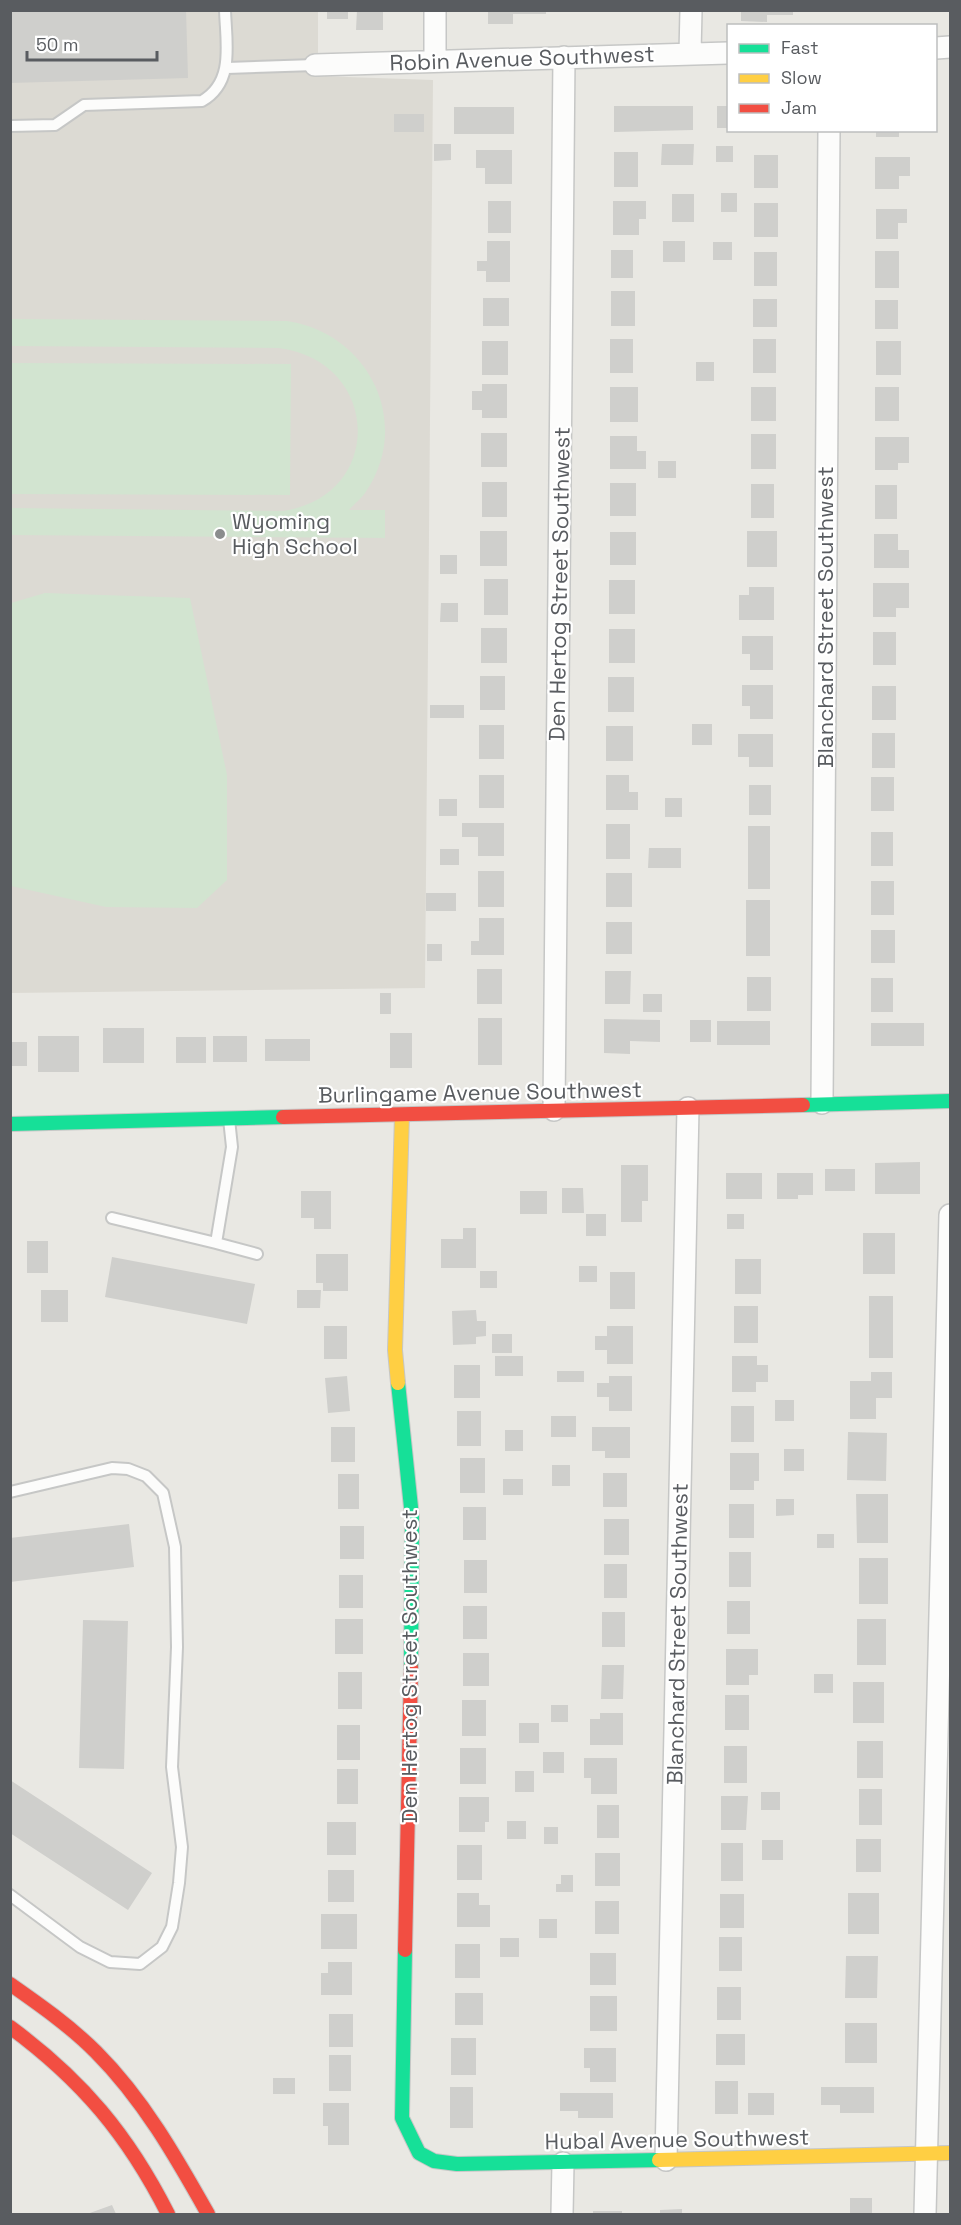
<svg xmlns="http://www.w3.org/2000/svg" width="961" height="2225" font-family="'Space Grotesk',sans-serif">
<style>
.education{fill:#dcdad3}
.green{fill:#d2e4d0}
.building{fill:#cfcfcc}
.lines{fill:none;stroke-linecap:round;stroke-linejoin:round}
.lane-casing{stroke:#c6c7c6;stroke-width:14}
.street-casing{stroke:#c6c7c6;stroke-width:24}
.fast-casing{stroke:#c6c7c6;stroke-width:16}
.slow-casing{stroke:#c6c7c6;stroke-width:16}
.jam-casing{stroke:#c6c7c6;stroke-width:16}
.lane{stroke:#fcfcfb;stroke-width:10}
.street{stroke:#fcfcfb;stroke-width:21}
.fast{stroke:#16e098;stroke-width:14}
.slow{stroke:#ffcf43;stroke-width:14}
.jam{stroke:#f24e42;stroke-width:14}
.poi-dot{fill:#8b8d8e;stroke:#fff;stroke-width:2}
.labels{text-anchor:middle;stroke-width:4.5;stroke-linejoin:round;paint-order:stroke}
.street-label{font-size:22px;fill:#595c60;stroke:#fff}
.poi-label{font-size:22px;fill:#595c60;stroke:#fff;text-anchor:start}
</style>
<rect width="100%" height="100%" fill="#e9e8e3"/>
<path class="education" d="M10,11H318V76L433,80L425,988L11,993Z"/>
<path class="green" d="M11,319L287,321C368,333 414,422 365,493C361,499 354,504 349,510H385V538L11,535V508L283,511C386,496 381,360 278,348L11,346Z
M11,363L291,364L290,495L11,494Z
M45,593L190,598L227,775V880L197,908L106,907L11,886V603Z"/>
<path class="building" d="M10,10H186L188,78L10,83Z
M327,10H348V19H327Z
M357,10H383V30H356Z
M488,10H546V14H513V24H488Z
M741,10H793V15H767V22L741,21Z
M614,106H693V130L614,132Z
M717,106H728V128H717Z
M454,107H514V134H454Z
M394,114H424V132H394Z
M876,130H899V137H876Z
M434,144H451V160L434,161Z
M662,144H694L693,165H661Z
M716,146H733V162H716Z
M476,150H512V184H485V168H476Z
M614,152H638V187H614Z
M754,155H778V188H754Z
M875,157H910V176H899V189H875Z
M721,193H737V212H721Z
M672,194H694V222H672Z
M488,201H511V233H488Z
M613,201H646V219H639V235H613Z
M754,203H778V237H754Z
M876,209H907V223H898V239H876Z
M487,241H510V282H486V271H477V261H487Z
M663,241H685V262H663Z
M713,242H732V260H713Z
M611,250H633V278H611Z
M875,251H899V288H875Z
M754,252H777V286H754Z
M611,291H635V326H611Z
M483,298H509V326H483Z
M753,299H777V327H753Z
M875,300H898V329H875Z
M610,339H633V373H610Z
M753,339H776V373H753Z
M482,341H508V375H482Z
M876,341H901V375H876Z
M696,362H714V381H696Z
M482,384H507V418H482V410H472V391H482Z
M610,387H638V422H610Z
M751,387H776V421H751Z
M875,387H899V421H875Z
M481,433H507V467H481Z
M751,434H776V469H751Z
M610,436H637V451H646V469H610Z
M875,437H909V463H898V470H875Z
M658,461H676V478H658Z
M482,482H507V517H482Z
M610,483H636V516H610Z
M751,484H774V518H751Z
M875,485H897V519H875Z
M480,531H507V566H480Z
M747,531H777V567H747Z
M610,532H636V565H610Z
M874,534H898V550H909V568H874Z
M440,555H457V574H440Z
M484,579H508V615H484Z
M609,580H635V614H609Z
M873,583H909V608H896V617H873Z
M749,587H774V620H739V595H749Z
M441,603H458V622H440Z
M481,628H507V663H481Z
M609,629H635V663H609Z
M873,632H896V665H873Z
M742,636H773V670H750V654H742Z
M480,676H505V710H480Z
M608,677H634V712H608Z
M742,685H773V719H750V706H742Z
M872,686H896V720H872Z
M430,705H464V718H430Z
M692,724H712V745H692Z
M479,725H504V759H479Z
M606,726H633V761H606Z
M872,733H895V768H872Z
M738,734H773V767H749V757H738Z
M479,775H504V808H479Z
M606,775H629V792H638V810H606Z
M871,777H894V811H871Z
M749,785H771V815H749Z
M665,798H682V817H665Z
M439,799H457V816H439Z
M462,823H504V856H478V837H462Z
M606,824H630V859H606Z
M748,826H770V889H748Z
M871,832H893V866H871Z
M649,848H681V868H648Z
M440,849H459V865H440Z
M478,871H504V907H478Z
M606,873H632V907H606Z
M871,881H894V915H871Z
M426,893H456V911H426Z
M746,900H770V956H746Z
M479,918H504V955H471V941H479Z
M606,922H632V954H606Z
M871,930H895V963H871Z
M427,944H442V961H427Z
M477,969H502V1004H477Z
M605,971H631L630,1004H605Z
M747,977H771V1011H747Z
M871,978H893V1012H871Z
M380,993H391V1014H380Z
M643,994H662V1012H643Z
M478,1018H502V1065H478Z
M604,1019L660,1020V1042L630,1041V1054L604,1053Z
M690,1020H711V1042H690Z
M717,1021H770V1045H717Z
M871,1023H924V1046H871Z
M103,1028H144V1063H103Z
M390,1033H412V1068H390Z
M38,1036H79V1072H38Z
M213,1036H247V1062H213Z
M176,1037H206V1063H176Z
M265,1039H310V1061H265Z
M10,1042H27V1066H10Z
M920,1162V1194H875V1163Z
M621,1165H648V1201H642V1222H621Z
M825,1169H855V1191H825Z
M726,1173H762V1199H726Z
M777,1173H813V1195H798V1199H777Z
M562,1188H583L584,1213H562Z
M301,1191H331V1229H314V1218H301Z
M520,1191H547V1214H520Z
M586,1214H606V1236H586Z
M727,1214H744V1229H727Z
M463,1228H476V1268H441V1239H463Z
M863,1233H895V1274H863Z
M27,1241H48V1273H27Z
M316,1254H348V1291H323V1283H316Z
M112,1257L255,1284L247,1324L105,1297Z
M735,1259H761V1294H735Z
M579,1266H597V1282H579Z
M480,1271H497V1288H480Z
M610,1272H635V1309H610Z
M41,1290H68V1322H41Z
M297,1290H321L320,1308H297Z
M869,1296H893V1358H869Z
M734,1306H758V1343H734Z
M476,1310L477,1321H486V1336L476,1337V1344L453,1345L452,1311Z
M324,1326H347V1359H324Z
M607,1326H633V1364H607V1350H595V1336H607Z
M492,1334H512V1353H492Z
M495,1356H523V1376H495Z
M732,1356H757V1365H768V1382H756V1392H732Z
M454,1365H480V1398H454Z
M557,1371H584V1382H557Z
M871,1372H892V1398H876V1419H850V1381H871Z
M347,1376L350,1411L328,1413L325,1378Z
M609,1376H632V1411H609V1397H597V1383H609Z
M775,1400H794V1421H775Z
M731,1406H754V1442H731Z
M457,1411H481V1446H457Z
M551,1416H576V1437H551Z
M331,1427H355V1462H331Z
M592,1427H630V1458H605V1451H592Z
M505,1430H523V1451H505Z
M848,1432L887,1433L886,1481L847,1480Z
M784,1449H804V1471H784Z
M730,1453H759V1481H754V1490H730Z
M460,1458H485V1493H460Z
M552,1465H570V1486H552Z
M603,1473H627V1507H603Z
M338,1474H359V1509H338Z
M503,1479H523V1495H503Z
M856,1494H888V1543H857Z
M776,1499H794V1515L776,1516Z
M729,1504H754V1538H729Z
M463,1507H486V1540H463Z
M604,1519H629V1555H604Z
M129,1524L134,1567L10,1582V1538Z
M340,1526H364V1559H340Z
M817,1534H834V1548H817Z
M729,1552H751V1587H729Z
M859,1558H888V1604H859Z
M464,1560H487V1593H464Z
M604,1564H627V1598H604Z
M339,1575H363V1608H339Z
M727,1601H750V1634H727Z
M463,1606H487V1639H463Z
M602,1612H625V1647H602Z
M335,1619H363V1654H335Z
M857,1619H886V1665H857Z
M83,1620L128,1621L124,1769L79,1768Z
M726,1649H758V1675H749V1685H726Z
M463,1653H489V1686H463Z
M602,1665H624L623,1699H601Z
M338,1672H362V1709H338Z
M814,1674H833V1693H814Z
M853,1682H884V1723H853Z
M725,1695H749V1730H725Z
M462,1700H486V1736H462Z
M551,1705H568V1722H551Z
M600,1713H623V1745H590V1719H600Z
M519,1723H539V1743H519Z
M337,1725H360V1760H337Z
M857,1741H883V1778H857Z
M724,1746H747V1783H724Z
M460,1748H486V1784H460Z
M543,1752H564V1773H543Z
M584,1758H617V1794H591V1778H584Z
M337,1769H358V1804H337Z
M515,1771H534V1792H515Z
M10,1780L152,1873L128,1910L10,1833Z
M859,1789H882V1825H859Z
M761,1792H780V1810H761Z
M721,1796H748L746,1830H721Z
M459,1797H489V1822H485V1832H459Z
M597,1805H619V1838H597Z
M507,1821H526V1839H507Z
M327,1822H356V1855H327Z
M544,1827H558V1844H544Z
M856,1839H881V1872H856Z
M762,1840H783V1860H762Z
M721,1843H743V1881H721Z
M457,1845H482V1880H457Z
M595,1853H620V1886H595Z
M328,1870H354V1902H328Z
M561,1875H573V1892H556V1884H561Z
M457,1893H479V1905H490V1927H457Z
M848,1893H879V1934H848Z
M720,1894H744V1928H720Z
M595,1901H619V1934H595Z
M321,1914H357V1949H321Z
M539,1919H557V1938H539Z
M719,1937H742V1971H719Z
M500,1938H519V1957H500Z
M455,1944H480V1978H455Z
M590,1953H616V1985H590Z
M846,1956H878L877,1998H845Z
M328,1962H352V1995H321V1973H328Z
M717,1987H741V2020H717Z
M455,1993H483V2025H455Z
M590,1996H617V2031H590Z
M329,2014H353V2047H329Z
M845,2023H877V2063H845Z
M716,2034H745V2065H716Z
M451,2038H476V2075H451Z
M584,2048H616V2082H590V2068H584Z
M329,2055H351V2091H329Z
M273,2078H295V2094H273Z
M715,2081H738V2114H715Z
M450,2087H473V2128H450Z
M821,2087H874V2113H840V2105H821Z
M560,2093H613V2118H578V2111H560Z
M748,2093H774V2115H748Z
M323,2103H349V2145H328V2126H323Z
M850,2198H872V2214H850Z
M112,2205L116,2214H87Z
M682,2209V2214H660V2210Z
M593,2211H622V2214H593Z"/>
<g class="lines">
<defs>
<path id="lane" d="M227,68L315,65
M10,126L55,125L84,105L202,101C235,82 226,43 225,10
M112,1218L216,1243L232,1147L229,1119
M216,1243L257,1254
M10,1492L112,1468L128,1469L146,1476L163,1493L175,1547L177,1647L172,1767L182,1847L179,1883L172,1927L162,1947L140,1964L110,1962L80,1947L10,1895"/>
<path id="street" d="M936,48L950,47
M690,53L691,10
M435,60V10
M315,65L728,53
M822,1103L829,130
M554,1110L564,57
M666,2160L688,1108
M562,2214L563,2163
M925,2214L950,1215"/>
<path id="fast" d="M803,1105L950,1101
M10,1124L283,1117
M398,1383L412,1517L411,1667
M405,1950L402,2118L419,2153L434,2161L457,2164L659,2160"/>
<path id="slow" d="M398,1383L395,1350L402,1115
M659,2160L950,2153"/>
<path id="jam" d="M283,1117L803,1105
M405,1950L411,1667
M10,1984C40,2005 70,2026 96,2052C143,2099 176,2157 208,2214
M10,2027C82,2080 128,2135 168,2214"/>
</defs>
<use href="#lane" class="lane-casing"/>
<use href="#street" class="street-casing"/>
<use href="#fast" class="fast-casing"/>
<use href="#slow" class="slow-casing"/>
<use href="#jam" class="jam-casing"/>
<use href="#lane" class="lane"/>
<use href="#street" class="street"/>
<use href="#fast" class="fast"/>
<use href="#slow" class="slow"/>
<use href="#jam" class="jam"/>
</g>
<circle class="poi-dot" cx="220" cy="534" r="6"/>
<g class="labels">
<g class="street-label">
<text transform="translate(522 58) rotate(-2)" y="8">Robin Avenue Southwest</text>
<text transform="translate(559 584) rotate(-89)" y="8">Den Hertog Street Southwest</text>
<text transform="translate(825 617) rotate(-90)" y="8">Blanchard Street Southwest</text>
<text transform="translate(480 1092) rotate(-1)" y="8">Burlingame Avenue Southwest</text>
<text transform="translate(677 1634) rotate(-89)" y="8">Blanchard Street Southwest</text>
<text transform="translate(409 1666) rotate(-90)" y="8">Den Hertog Street Southwest</text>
<text transform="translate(677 2139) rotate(-1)" y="8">Hubal Avenue Southwest</text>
</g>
<g class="poi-label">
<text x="232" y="529">Wyoming<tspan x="232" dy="25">High School</tspan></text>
</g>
</g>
<rect width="961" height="2225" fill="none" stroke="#595c60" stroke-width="24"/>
<rect x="727" y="24" width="210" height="108" fill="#ffffff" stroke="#bdbebf" stroke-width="1.5"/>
<rect x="739" y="44" width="30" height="9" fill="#16e098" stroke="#bdbebf" stroke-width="1.5"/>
<text x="781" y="54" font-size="18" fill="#595c60">Fast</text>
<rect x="739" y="74" width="30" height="9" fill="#ffcf43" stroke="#bdbebf" stroke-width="1.5"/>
<text x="781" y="84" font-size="18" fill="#595c60">Slow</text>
<rect x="739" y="104" width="30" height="9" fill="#f24e42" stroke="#bdbebf" stroke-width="1.5"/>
<text x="781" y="114" font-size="18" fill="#595c60">Jam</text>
<path d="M27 51v9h130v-9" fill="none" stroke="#595c60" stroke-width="3"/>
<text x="36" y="51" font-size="18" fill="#595c60" stroke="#ffffff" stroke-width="4.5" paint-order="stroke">50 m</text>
</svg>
